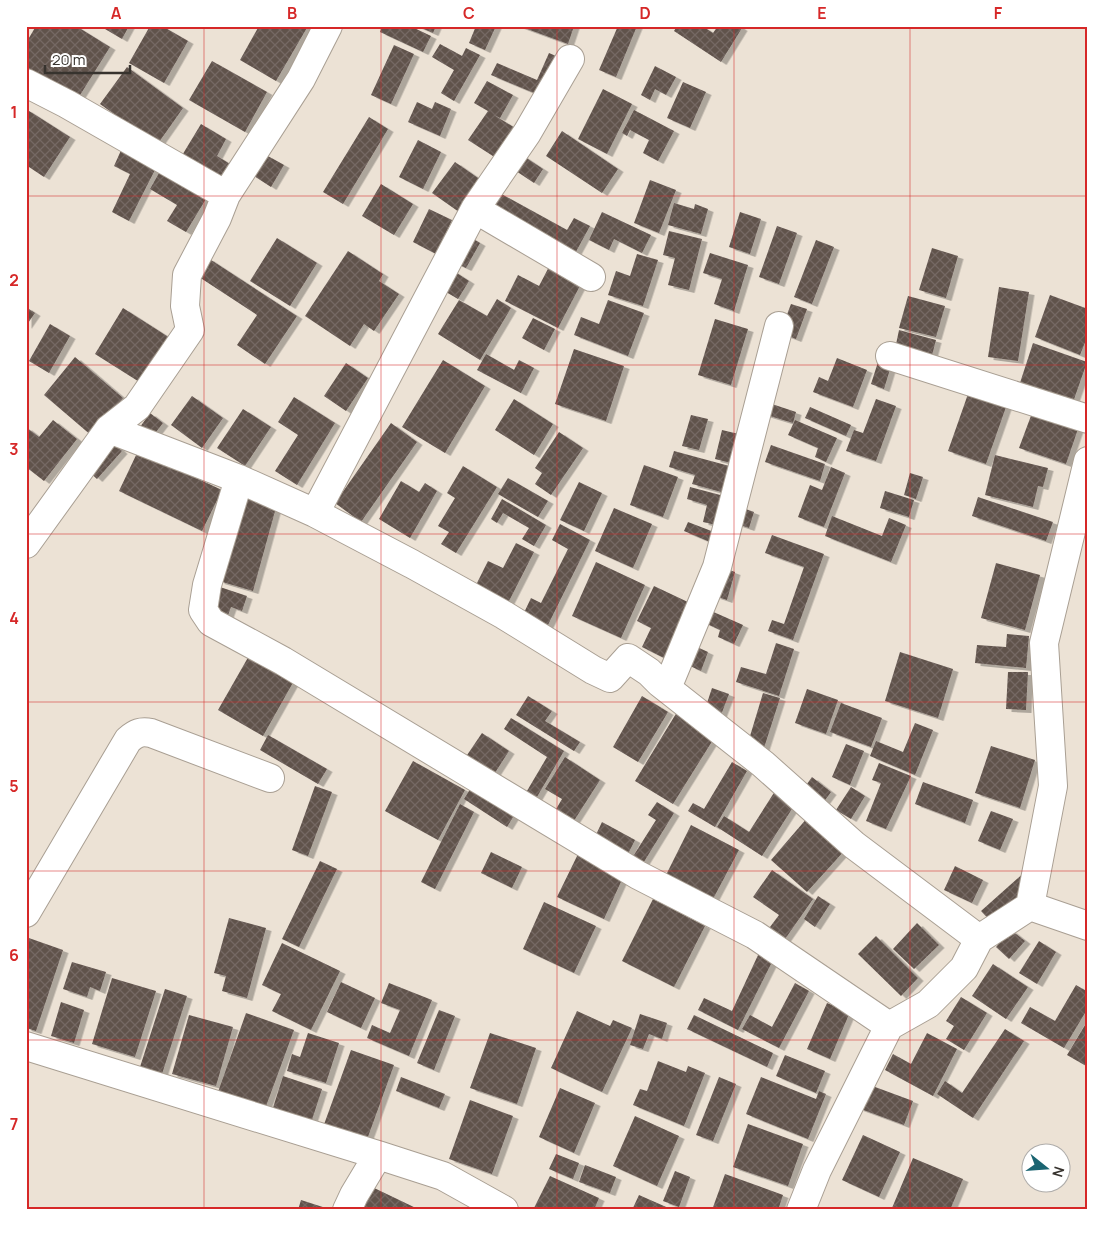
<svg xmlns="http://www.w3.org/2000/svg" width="1114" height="1236" font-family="Manrope,sans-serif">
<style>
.building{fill:url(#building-cross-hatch);filter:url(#shadow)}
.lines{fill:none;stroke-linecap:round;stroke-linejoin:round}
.minor-casing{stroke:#a99f93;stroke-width:30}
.minor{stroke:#fff;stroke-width:28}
.grid{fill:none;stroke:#d62828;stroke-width:1;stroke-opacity:0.55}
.neatline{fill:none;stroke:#d62828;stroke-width:2}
.grid-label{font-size:16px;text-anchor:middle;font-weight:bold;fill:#d62828}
</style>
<defs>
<pattern id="building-cross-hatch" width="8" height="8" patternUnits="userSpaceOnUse" patternTransform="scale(1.25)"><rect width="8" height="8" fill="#60524c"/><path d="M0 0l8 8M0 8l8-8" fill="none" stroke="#746863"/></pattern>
<filter id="shadow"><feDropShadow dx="5.5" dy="3" stdDeviation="0" flood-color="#0004"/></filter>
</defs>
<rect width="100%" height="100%" fill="#ece2d5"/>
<path class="building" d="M36,26H76L110,47L77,100L26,68V43Z
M100,26H129L122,39Z
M150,26H162L188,41L164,83L129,63Z
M259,26H308L276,81L240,60Z
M382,26H410L431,36L423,52L380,32Z
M417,26H436L433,33Z
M476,26H496L485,50L469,43Z
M519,26H574L568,44Z
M618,26H637L616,77L599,70Z
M677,26H702L713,33L718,26H739L742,28L721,62L674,31Z
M440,44L462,56L466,48L480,55L454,101L441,93L454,70L432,57Z
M394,45L414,54L391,104L371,95Z
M549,53L563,59L546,98L491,75L497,63L537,80Z
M212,61L267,92L245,132L189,100Z
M655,66L676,77L666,95L655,89L650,100L641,95Z
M127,67L183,108L157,145L100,104Z
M487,81L513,95L500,118L494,115L515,128L496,158L468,140L488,111L474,103Z
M683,82L706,92L690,128L667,118Z
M603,89L632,104L607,154L578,139Z
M417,102L432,109L435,102L451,109L440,136L408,122Z
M26,109L70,137L44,177L26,165Z
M634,110L674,131L658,161L643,153L649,140L630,130L627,136L622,133Z
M369,117L388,129L343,204L323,192Z
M201,124L226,139L217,156L230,164L218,186L178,162Z
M562,131L618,169L602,193L546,156Z
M418,140L441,152L423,189L399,177Z
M123,146L158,164L129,221L112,212L130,174L114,166Z
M266,155L284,165L271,187L254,176Z
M522,155L543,169L534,183L513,169Z
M455,162L481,180L459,212L432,193Z
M163,166L209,194L186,232L167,221L177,205L150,189Z
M650,180L676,190L659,233L634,223Z
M381,184L413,204L394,235L362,216Z
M494,190L567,230L574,218L590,226L572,259L483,210Z
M674,203L694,209L695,204L708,209L701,234L668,225Z
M429,209L452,220L436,254L413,242Z
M602,212L651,235L642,253L614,239L609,250L589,240Z
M740,212L761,219L750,254L729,247Z
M777,226L797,233L779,284L759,277Z
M669,231L702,239L689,290L668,285L675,258L663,255Z
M465,234L480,243L466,268L451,261Z
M277,238L317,263L290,306L250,281Z
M816,240L834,247L812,304L794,297Z
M932,248L958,256L946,298L919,290Z
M348,251L383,274L379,281L399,294L374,331L364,324L350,346L305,316Z
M710,253L748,265L734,311L714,304L722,279L703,273Z
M637,254L658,260L643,306L608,295L616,271L630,276Z
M208,258L297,316L265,364L237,345L257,315L196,275Z
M551,263L583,280L558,328L505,301L518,275L539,286Z
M452,270L469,281L458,299L441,289Z
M999,287L1029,292L1018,361L988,357Z
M1050,295L1088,309V335L1080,355L1035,337Z
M908,296L945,306L936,337L899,328Z
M497,299L511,308L480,360L438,334L459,300L487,316Z
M608,300L644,313L628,356L574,335L581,317L599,324Z
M791,304L807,309L796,339L780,333Z
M26,307L35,313L26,326Z
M123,308L170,338L141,383L95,354Z
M533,318L555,329L544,350L522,338Z
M715,319L748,329L731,385L698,375Z
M50,324L70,336L49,373L29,361Z
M899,330L936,340L930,363L894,354Z
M1033,343L1087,362L1071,408L1018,389Z
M574,349L624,366L606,421L555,404Z
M486,354L514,370L519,360L534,368L521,393L477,370Z
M75,357L123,398L92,436L44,395Z
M837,358L867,370L853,407L813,392L819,377L828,381Z
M443,360L485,386L445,453L402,427Z
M878,362L891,366L884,389L871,384Z
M346,363L368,378L346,411L324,396Z
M968,394L1006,407L986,464L948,451Z
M192,396L223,418L202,448L171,425Z
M294,397L335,423L297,485L275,471L298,435L278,422Z
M514,399L553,424L534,455L495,430Z
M876,399L896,406L876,461L846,451L854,430L863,433Z
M763,401L796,412L793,423L760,413Z
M810,407L851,425L846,436L805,418Z
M243,409L271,427L245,466L217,448Z
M150,413L163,423L153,436L140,427Z
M1032,413L1078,429L1066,464L1019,448Z
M691,415L708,419L699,450L682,446Z
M53,420L77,439L44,481L26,467V427L39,437Z
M795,420L837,438L826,462L815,457L818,448L788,435Z
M391,423L417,442L361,522L335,503Z
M722,430L743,435L735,464L715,459Z
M559,432L583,448L551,495L535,484L542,473L535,468Z
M113,442L122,451L97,479L87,470Z
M771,445L825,464L820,481L765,462Z
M138,451L222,490L202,531L119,491Z
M674,451L733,467L725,493L692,484L695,475L669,467Z
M995,455L1048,468L1043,487L1038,486L1033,507L985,495Z
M644,465L678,477L663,517L630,505Z
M463,466L497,487L456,553L441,544L449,532L438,526L455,498L447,493Z
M831,467L845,473L824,527L798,517L810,485L822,490Z
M910,473L923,477L916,499L904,495Z
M508,478L548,501L538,517L498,494Z
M401,481L419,492L425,483L437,491L410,538L379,519Z
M579,482L602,493L584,531L560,520Z
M690,487L724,496L716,525L703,522L707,505L687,499Z
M885,491L914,500L909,517L880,508Z
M242,494L277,504L253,591L219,581Z
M978,497L1053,522L1046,541L972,516Z
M502,499L546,525L534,546L522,539L529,528L503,513L497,523L491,519Z
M614,508L652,524L633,568L595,551Z
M743,508L754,512L749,528L737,524Z
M832,516L882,536L889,518L906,525L891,562L825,536Z
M688,522L714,532L710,542L684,531Z
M560,524L590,540L545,631L521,619L531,598L541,603L568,549L552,540Z
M772,535L824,554L793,640L768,631L772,620L784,624L804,567L765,553Z
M516,543L534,552L508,603L475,587L488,561L503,568Z
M596,562L645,585L621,638L572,616Z
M996,563L1040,575L1025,630L981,618Z
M724,568L735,572L727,600L715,596Z
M217,586L247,596L242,611L231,607L226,621L207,615Z
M654,586L692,604L666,659L642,647L651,628L637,621Z
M709,610L743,625L734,644L718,637L720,630L703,622Z
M1007,634L1029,636L1026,668L975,663L977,645L1006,647Z
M776,643L794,649L779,696L736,682L741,667L766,674Z
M697,647L708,652L701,671L690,666Z
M900,652L953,669L938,718L885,701Z
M250,654L295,679L263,736L218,710Z
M1008,672H1028L1026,710L1006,709Z
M712,688L729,694L721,715L705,709Z
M807,689L838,700L826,734L795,723Z
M763,693L780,698L763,751L747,746Z
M528,696L552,711L545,721L580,742L574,751L516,715Z
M642,696L668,712L638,762L613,747Z
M841,703L882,718L871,747L830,732Z
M677,712L716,735L673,804L635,781Z
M511,718L564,751L534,802L524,796L547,757L504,729Z
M915,723L933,730L915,775L870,756L876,741L903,752Z
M482,733L509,751L491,779L463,761Z
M268,735L327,769L318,784L260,750Z
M846,744L864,751L850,785L832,777Z
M991,746L1035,760L1020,808L975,793Z
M565,757L600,780L570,827L552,816L562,799L545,789Z
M413,761L465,790L438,840L385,811Z
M732,762L747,771L715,827L688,811L693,803L704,809Z
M879,763L911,776L886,829L866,821L881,783L872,780Z
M812,777L831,792L823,803L804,788Z
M475,781L518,809L507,827L464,799Z
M923,782L973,800L965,823L915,804Z
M315,786L332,792L308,856L292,850Z
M851,787L865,796L851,819L836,810Z
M777,788L797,801L762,856L717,827L724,816L749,832Z
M657,802L674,813L642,865L632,858L656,820L648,815Z
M460,804L474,812L435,889L421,882Z
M991,811L1013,819L1000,850L978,841Z
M808,817L845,850L807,892L771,860Z
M602,822L635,840L626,858L593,841Z
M691,825L739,850L713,899L666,875Z
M491,852L522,867L512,888L481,873Z
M579,852L625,873L604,919L557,897Z
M320,861L337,869L299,947L282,939Z
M955,866L983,880L972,903L944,890Z
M772,870L813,899L783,942L767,931L779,915L753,897Z
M1026,871L1027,897L994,925L981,911Z
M818,896L830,904L815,927L804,919Z
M653,899L705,926L674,987L622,961Z
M544,902L596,926L574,973L523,949Z
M229,918L266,928L247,998L222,991L226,976L214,973Z
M917,923L939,945L914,969L893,949Z
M1011,930L1025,941L1009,959L996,947Z
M876,936L918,978L901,996L858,954Z
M26,937L63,950L36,1031L26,1028Z
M1039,941L1056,952L1037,984L1019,973Z
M282,943L340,971L311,1030L272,1011L281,994L262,985Z
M759,953L773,960L738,1030L698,1010L704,998L732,1011Z
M72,962L106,972L100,991L90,987L87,997L63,989Z
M993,964L1028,987L1006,1019L972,996Z
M112,978L156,991L135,1057L92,1044Z
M341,982L375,998L361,1028L327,1012Z
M389,983L432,1000L409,1056L367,1038L372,1025L390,1033L400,1010L381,1003Z
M795,983L809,991L779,1048L742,1029L750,1015L772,1027Z
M1076,985L1088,992V1008L1064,1048L1021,1023L1030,1007L1055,1021Z
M165,989L187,996L162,1074L140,1067Z
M961,997L987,1013L964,1050L946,1039L954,1026L946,1021Z
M61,1002L84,1010L74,1043L51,1036Z
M827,1003L850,1012L830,1059L807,1049Z
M439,1010L455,1016L434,1070L417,1063Z
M577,1011L610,1026L613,1020L632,1028L602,1092L551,1068Z
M246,1013L294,1030L265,1109L218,1092Z
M640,1014L667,1023L662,1039L649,1034L643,1049L630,1045Z
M189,1015L233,1027L216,1086L172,1074Z
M694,1015L773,1053L767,1067L687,1029Z
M1088,1020V1067L1067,1055Z
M1005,1029L1024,1041L973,1118L937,1094L945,1081L962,1093Z
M308,1033L339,1043L326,1083L287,1071L292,1054L300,1057Z
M490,1033L536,1048L517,1104L470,1088Z
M927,1033L957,1049L933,1096L885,1070L893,1054L911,1064Z
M351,1050L394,1065L365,1145L322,1130Z
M785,1055L825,1071L816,1093L776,1076Z
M658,1061L686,1072L688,1066L705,1073L684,1126L633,1105L640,1089L647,1091Z
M283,1076L322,1089L310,1126L271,1114Z
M401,1077L445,1094L439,1108L396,1091Z
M719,1077L736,1084L713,1141L696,1135Z
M761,1077L816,1099L819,1091L826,1094L808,1139L746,1114Z
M867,1084L913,1101L904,1125L858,1108Z
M560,1088L595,1103L574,1153L539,1137Z
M470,1100L513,1116L492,1174L449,1159Z
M635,1116L679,1136L657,1186L613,1166Z
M748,1124L803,1144L788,1186L733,1167Z
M863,1135L900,1152L879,1197L842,1180Z
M556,1154L579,1163L573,1179L549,1169Z
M913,1158L963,1179L950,1210H896L892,1208Z
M585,1165L616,1177L610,1193L579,1182Z
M675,1171L690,1177L679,1207L663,1201Z
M725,1174L783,1195L778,1210H712Z
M550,1176L599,1198L594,1210H533Z
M370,1186L420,1210H359Z
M639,1195L673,1210H632Z
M301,1200L329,1209V1210H298Z"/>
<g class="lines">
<defs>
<path id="minor" d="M26,83L67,104L226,195
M475,209L591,277
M890,356L1088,419
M109,429L239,479L315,513L412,564L504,615L593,670L610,678L628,658L649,672L660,683L763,764L854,845L979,939
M1088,461L1044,643L1053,786L1030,906L1088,926
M239,479L207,585L203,610L211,622L283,661L638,875L755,935L889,1026
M315,513L475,209L527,133L570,59
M26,544L109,429L137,407L190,330L185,306L187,275L217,218L226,195L301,79L328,26
M667,688L717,567L779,326
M26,913L128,740C136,733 141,731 151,733L270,778
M26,1046L378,1155
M347,1210L354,1195L378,1155L443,1176L504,1210
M801,1210L817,1170L889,1026L928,1004L964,968L979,939L1030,906"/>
</defs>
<use href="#minor" class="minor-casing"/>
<use href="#minor" class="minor"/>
</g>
<path class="grid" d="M204,26V1210M381,26V1210M557,26V1210M734,26V1210M910,26V1210M26,196H1088M26,365H1088M26,534H1088M26,702H1088M26,871H1088M26,1040H1088"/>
<rect width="1114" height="1236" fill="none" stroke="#ffffff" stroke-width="55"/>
<g transform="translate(1046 1168) rotate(107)"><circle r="24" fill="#ffffff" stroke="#afadab"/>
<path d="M0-4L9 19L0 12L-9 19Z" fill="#1a6471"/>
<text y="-8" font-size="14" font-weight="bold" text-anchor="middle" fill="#37332e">N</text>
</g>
<path d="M45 65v8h85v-8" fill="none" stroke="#37332e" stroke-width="2.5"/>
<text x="52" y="65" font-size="15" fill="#37332e" stroke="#ffffff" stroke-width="4" paint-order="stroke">20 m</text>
<rect x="28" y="28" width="1058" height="1180" class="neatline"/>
<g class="grid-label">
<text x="116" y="19">A</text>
<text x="292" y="19">B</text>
<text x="469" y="19">C</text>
<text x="645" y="19">D</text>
<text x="822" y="19">E</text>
<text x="998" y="19">F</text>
<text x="14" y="118">1</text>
<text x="14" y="286">2</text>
<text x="14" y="455">3</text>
<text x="14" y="624">4</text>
<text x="14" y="792">5</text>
<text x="14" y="961">6</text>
<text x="14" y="1130">7</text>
</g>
</svg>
